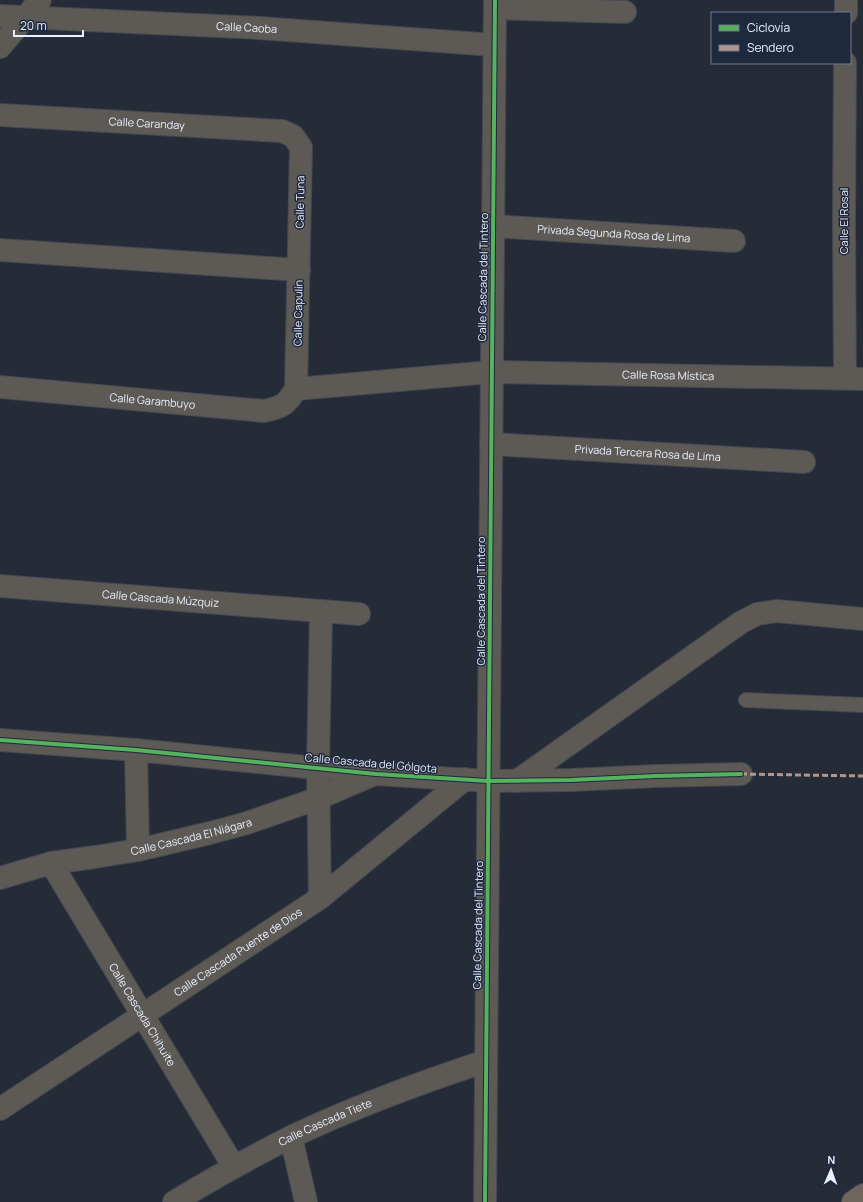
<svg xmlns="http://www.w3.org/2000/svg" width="863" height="1202" font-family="Manrope,sans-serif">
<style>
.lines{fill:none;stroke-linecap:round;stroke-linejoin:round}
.lane-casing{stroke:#434851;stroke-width:16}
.street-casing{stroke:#434851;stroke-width:24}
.highway-casing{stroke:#434851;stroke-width:24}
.lane{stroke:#5d5955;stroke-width:14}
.street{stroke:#5d5955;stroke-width:22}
.highway{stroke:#6e655d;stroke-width:22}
.quiet{stroke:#b2968c;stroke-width:3;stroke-dasharray:6 3;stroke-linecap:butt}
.cycleway-casing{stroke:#1f293e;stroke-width:6}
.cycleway{stroke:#56b35d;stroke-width:4}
.labels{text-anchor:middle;stroke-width:3;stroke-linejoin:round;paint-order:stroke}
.street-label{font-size:11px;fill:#e9f0fe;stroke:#1f293e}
</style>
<rect width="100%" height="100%" fill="#262c37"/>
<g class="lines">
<defs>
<path id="lane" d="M746,700L863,705"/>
<g id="street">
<path d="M495,8L625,12"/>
<path d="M846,13V0"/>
<path id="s1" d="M0,16L259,28L494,45"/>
<path d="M0,47L40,0"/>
<path d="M845,63L844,222L845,378"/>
<path id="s2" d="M0,115L282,131L293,136L301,147L296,389"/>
<path id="s3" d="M493,226L734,241"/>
<path d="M0,250L299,270"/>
<path id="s4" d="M0,387L264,411C283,407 287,404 296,389"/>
<path id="s5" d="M296,389L491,372L863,379"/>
<path id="s6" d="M491,444L804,462"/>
<path id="s7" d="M0,586L359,614"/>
<path d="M0,740L136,750L376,774L488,781L571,780L656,776L741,774"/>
<path d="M136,750L138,850"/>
<path d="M517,781L740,623L757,614L777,611L863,619"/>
<path id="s8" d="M51,863L234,1167"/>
<path id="s9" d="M0,878L51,863L95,857L138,850L210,833L247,823L319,798L375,774"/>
<path d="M320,898L318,767L321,611"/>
<path id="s10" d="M0,1109L320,898L465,779"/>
<path d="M291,1137L306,1202"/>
<path id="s11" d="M174,1202C212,1179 251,1157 291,1137C354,1107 419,1083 486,1061"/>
<path d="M485,1202L495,0"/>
</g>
<path id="highway" d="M853,1202L863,1195"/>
</defs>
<use href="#lane" class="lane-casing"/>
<use href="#street" class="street-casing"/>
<use href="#highway" class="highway-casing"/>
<use href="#lane" class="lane"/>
<use href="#street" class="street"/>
<use href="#highway" class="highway"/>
<path class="quiet" d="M741,774L863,776"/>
<defs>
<path id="cycleway" d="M0,740L136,750L376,774L488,781L571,780L656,776L741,774
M485,1202L495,0"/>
</defs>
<use href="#cycleway" class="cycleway-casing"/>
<use href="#cycleway" class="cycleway"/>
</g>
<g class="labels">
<g class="street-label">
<text dy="4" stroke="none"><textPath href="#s1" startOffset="247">Calle Caoba</textPath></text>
<text dy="4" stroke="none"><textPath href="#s2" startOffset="147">Calle Caranday</textPath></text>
<text transform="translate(300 202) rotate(-89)" y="4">Calle Tuna</text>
<text transform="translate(844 221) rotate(-90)" y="4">Calle El Rosal</text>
<text dy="4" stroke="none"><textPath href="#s3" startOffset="121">Privada Segunda Rosa de Lima</textPath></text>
<text transform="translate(483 277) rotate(-89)" y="4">Calle Cascada del Tintero</text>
<text transform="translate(298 313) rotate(-89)" y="4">Calle Capulín</text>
<text dy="4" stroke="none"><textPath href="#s5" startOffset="373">Calle Rosa Mística</textPath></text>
<text dy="4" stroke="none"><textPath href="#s4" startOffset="153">Calle Garambuyo</textPath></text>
<text dy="4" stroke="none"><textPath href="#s6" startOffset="157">Privada Tercera Rosa de Lima</textPath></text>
<text dy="4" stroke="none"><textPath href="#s7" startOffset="161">Calle Cascada Múzquiz</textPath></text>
<text transform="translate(481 601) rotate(-90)" y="4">Calle Cascada del Tintero</text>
<text transform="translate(371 763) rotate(5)" y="4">Calle Cascada del Gólgota</text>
<text dy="4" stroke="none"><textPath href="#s9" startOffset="196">Calle Cascada El Niágara</textPath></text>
<text transform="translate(478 925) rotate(-89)" y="4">Calle Cascada del Tintero</text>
<text dy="4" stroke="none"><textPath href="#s10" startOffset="285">Calle Cascada Puente de Dios</textPath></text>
<text dy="4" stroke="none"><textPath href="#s8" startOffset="177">Calle Cascada Chihuite</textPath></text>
<text dy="4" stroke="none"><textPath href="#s11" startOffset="171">Calle Cascada Tiete</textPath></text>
</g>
</g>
<rect x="711" y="12" width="140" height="52" fill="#1f293e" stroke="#70798b"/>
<rect x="719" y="25" width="20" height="6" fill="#56b35d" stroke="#70798b"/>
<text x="747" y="32" font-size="12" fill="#e9f0fe">Ciclovía</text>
<rect x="719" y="45" width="20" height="6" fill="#b2968c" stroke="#70798b"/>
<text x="747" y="52" font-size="12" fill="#e9f0fe">Sendero</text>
<g transform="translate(831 1170) rotate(2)" stroke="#1f293e" stroke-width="3" paint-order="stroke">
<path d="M0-3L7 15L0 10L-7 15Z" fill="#e9f0fe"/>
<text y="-6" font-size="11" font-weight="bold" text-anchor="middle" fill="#e9f0fe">N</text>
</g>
<path d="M14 30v6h69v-6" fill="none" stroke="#e9f0fe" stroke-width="2"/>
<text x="20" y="30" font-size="12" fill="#e9f0fe" stroke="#1f293e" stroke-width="3" paint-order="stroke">20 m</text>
</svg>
